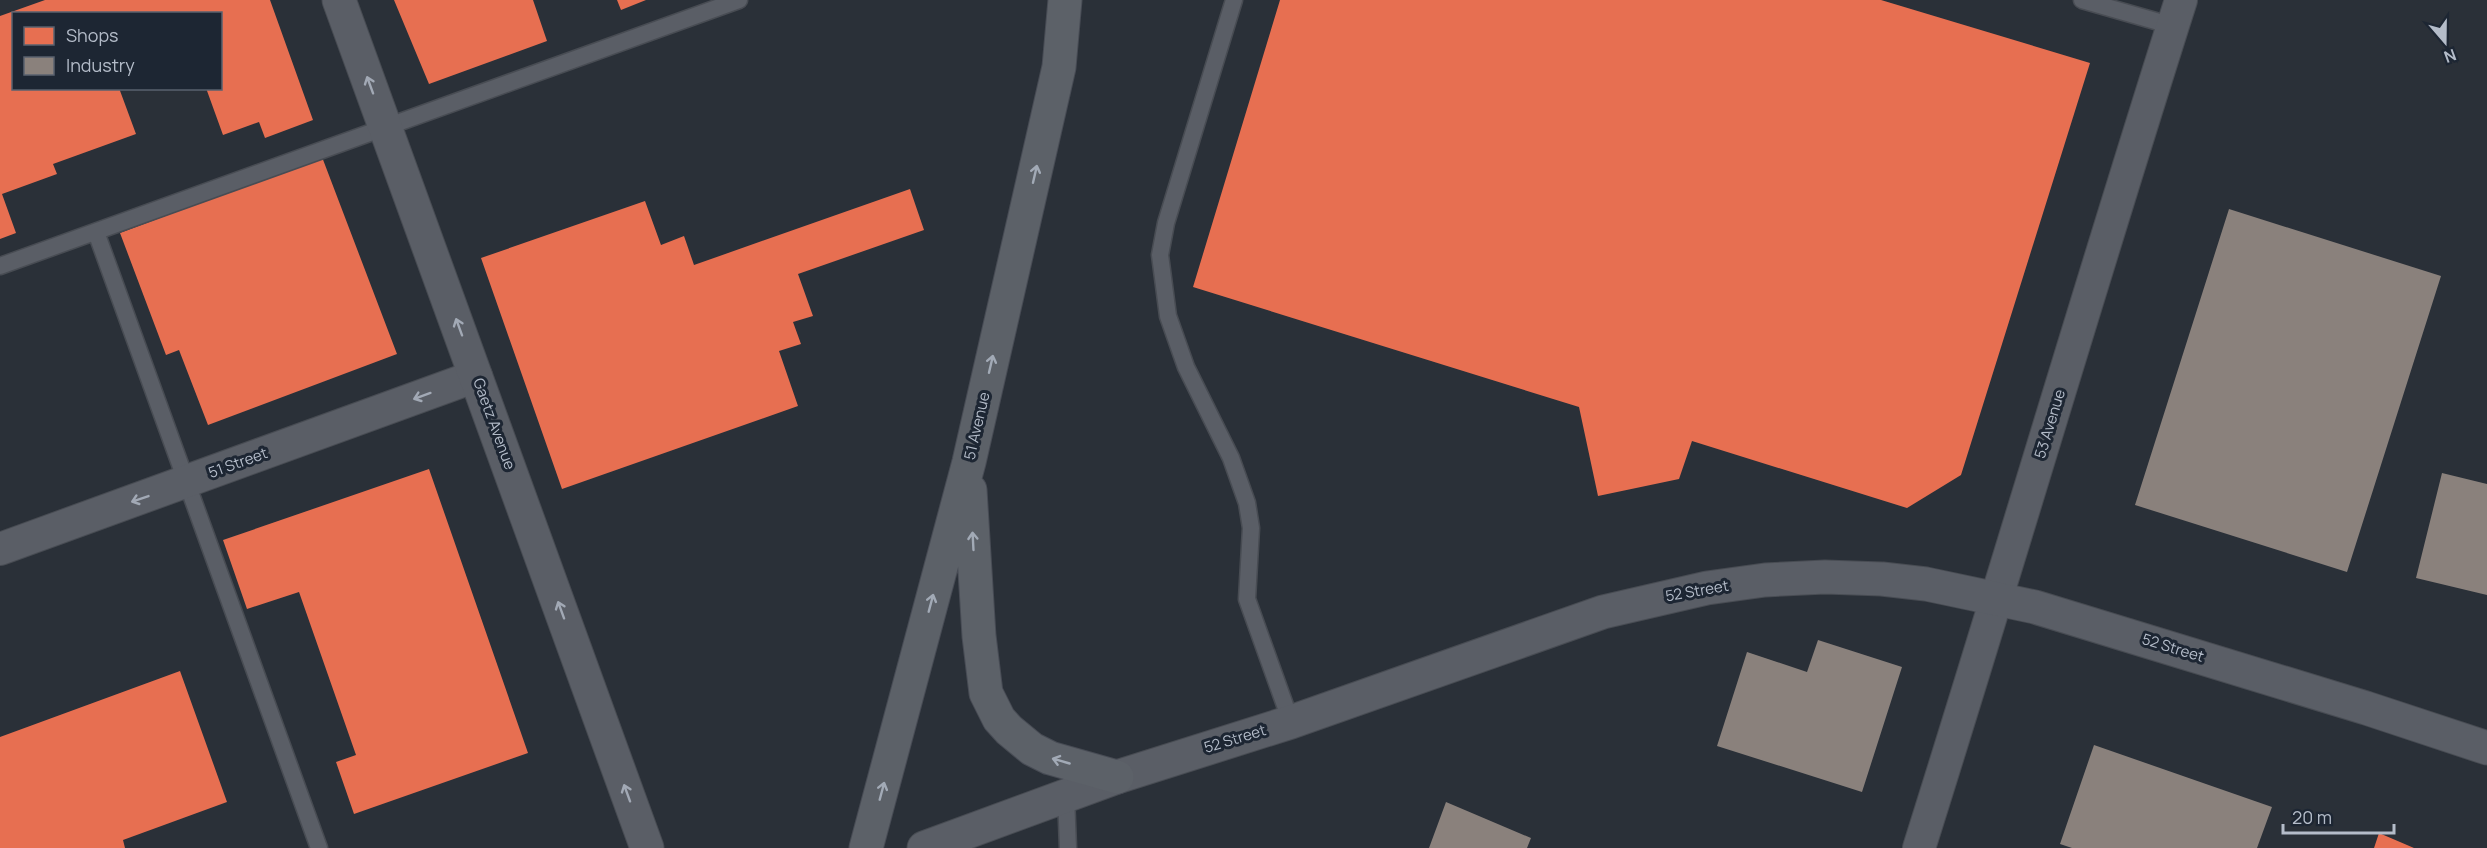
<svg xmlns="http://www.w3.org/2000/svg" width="2487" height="848" font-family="Manrope,sans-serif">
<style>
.shops{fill:#e76f51}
.industry{fill:#8a817c}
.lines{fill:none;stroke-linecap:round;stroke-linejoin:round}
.service-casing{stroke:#484c53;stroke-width:19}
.minor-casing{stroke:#484c53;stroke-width:34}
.tertiary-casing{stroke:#484c53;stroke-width:35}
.primary-casing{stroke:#484c55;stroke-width:35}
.service{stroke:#5a5e66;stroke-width:16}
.minor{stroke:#5a5e66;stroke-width:32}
.tertiary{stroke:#5a5e66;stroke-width:33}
.primary{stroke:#5c6168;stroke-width:33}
.oneway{stroke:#a2a9b5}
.oneway2{stroke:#a2aab6}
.labels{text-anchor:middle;stroke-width:6;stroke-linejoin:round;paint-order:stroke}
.street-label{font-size:15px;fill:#b4bcc9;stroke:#1d2633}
</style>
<rect width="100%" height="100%" fill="#2a3038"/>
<path class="shops" d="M45,0H270L313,120L265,138L259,122L223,135L206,88H220V14H14V88H119L136,134L53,164L57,174L2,194L16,233L0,239V16Z
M394,0H533L547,41L429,84Z
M617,0H646L621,10Z
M1280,0H1881L2090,63L1961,475L1907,508L1692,441L1679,479L1598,496L1579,407L1193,287Z
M322,157L397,354L208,425L179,350L166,355L120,233Z
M910,189L924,230L798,274L813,316L793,322L801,344L779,351L798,406L562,489L481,258L645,201L661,245L684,236L694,265Z
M429,469L528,753L354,814L336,762L356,755L299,592L247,609L223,540Z
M180,671L227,802L123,840L125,848H0V737Z
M2379,833L2414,848H2374Z"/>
<path class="industry" d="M2229,209L2441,276L2347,572L2135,505Z
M2442,473L2487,484V595L2416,578Z
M1818,640L1902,667L1862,792L1717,746L1747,652L1807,672Z
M2094,745L2272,807L2257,848H2072L2060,844Z
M1446,802L1531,838L1527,848H1429Z"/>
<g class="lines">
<defs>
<path id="service" d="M1234,0L1166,223L1160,255L1168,316L1186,367L1231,458L1247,503L1251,528L1247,599L1291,722
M2082,0L2173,26
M96,232L319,848
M0,266L739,0
M1066,796L1068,848"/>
<path id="minor" d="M0,549L476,376
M1919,848C2008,566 2091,282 2181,0"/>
<path id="tertiary" d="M339,0L647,848
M924,848L1117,777L1291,722L1603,612L1707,588L1765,580L1825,577L1882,579L1926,584L2035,607L2366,708L2487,748"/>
<path id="primary" d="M970,490L979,636L986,693L999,719L1009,730L1032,749L1050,758L1117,777
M866,848L969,462L1059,67L1065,0"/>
</defs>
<use href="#service" class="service-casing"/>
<use href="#minor" class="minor-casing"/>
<use href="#tertiary" class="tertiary-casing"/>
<use href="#primary" class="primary-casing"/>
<use href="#service" class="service"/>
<use href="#minor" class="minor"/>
<use href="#tertiary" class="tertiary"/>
<use href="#primary" class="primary"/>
</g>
<defs><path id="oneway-shaft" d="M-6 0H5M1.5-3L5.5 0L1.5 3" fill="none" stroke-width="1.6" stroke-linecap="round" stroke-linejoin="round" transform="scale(1.5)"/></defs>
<g class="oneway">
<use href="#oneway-shaft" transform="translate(370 85) rotate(-110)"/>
<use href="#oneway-shaft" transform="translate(459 327) rotate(-110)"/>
<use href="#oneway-shaft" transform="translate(422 396) rotate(160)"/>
<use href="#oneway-shaft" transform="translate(140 499) rotate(161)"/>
<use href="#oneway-shaft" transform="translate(561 610) rotate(-110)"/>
<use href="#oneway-shaft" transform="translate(627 793) rotate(-110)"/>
</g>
<g class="oneway2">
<use href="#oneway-shaft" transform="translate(1035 174) rotate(-77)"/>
<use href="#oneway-shaft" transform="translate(991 364) rotate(-77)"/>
<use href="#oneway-shaft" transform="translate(973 541) rotate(-93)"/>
<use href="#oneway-shaft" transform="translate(931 603) rotate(-75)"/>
<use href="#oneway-shaft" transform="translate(1061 761) rotate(-164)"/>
<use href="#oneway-shaft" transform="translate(882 791) rotate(-75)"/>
</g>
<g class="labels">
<g class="street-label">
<text transform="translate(494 424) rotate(70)" y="5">Gaetz Avenue</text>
<text transform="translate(2050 424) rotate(-73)" y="5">53 Avenue</text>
<text transform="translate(977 426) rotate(-77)" y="5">51 Avenue</text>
<text transform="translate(238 463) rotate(-20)" y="5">51 Street</text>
<text transform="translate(1697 591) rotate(-10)" y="5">52 Street</text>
<text transform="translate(2173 648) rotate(17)" y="5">52 Street</text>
<text transform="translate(1235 739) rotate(-17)" y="5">52 Street</text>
</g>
</g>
<rect x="12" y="12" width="210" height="78" fill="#1d2633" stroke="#59626f" stroke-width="1.5"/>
<rect x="24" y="27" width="30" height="18" fill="#e76f51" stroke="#59626f" stroke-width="1.5"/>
<text x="66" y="42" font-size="18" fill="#b4bcc9">Shops</text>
<rect x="24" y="57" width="30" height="18" fill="#8a817c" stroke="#59626f" stroke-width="1.5"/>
<text x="66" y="72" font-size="18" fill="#b4bcc9">Industry</text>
<g transform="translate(2445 42) rotate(160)" stroke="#1d2633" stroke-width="4.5" paint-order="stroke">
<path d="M0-4.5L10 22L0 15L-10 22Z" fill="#b4bcc9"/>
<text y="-9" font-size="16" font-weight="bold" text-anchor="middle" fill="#b4bcc9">N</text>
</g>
<path d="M2283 824v9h111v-9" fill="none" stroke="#b4bcc9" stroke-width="3"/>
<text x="2292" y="824" font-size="18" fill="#b4bcc9" stroke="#1d2633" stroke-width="4.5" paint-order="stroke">20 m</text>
</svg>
